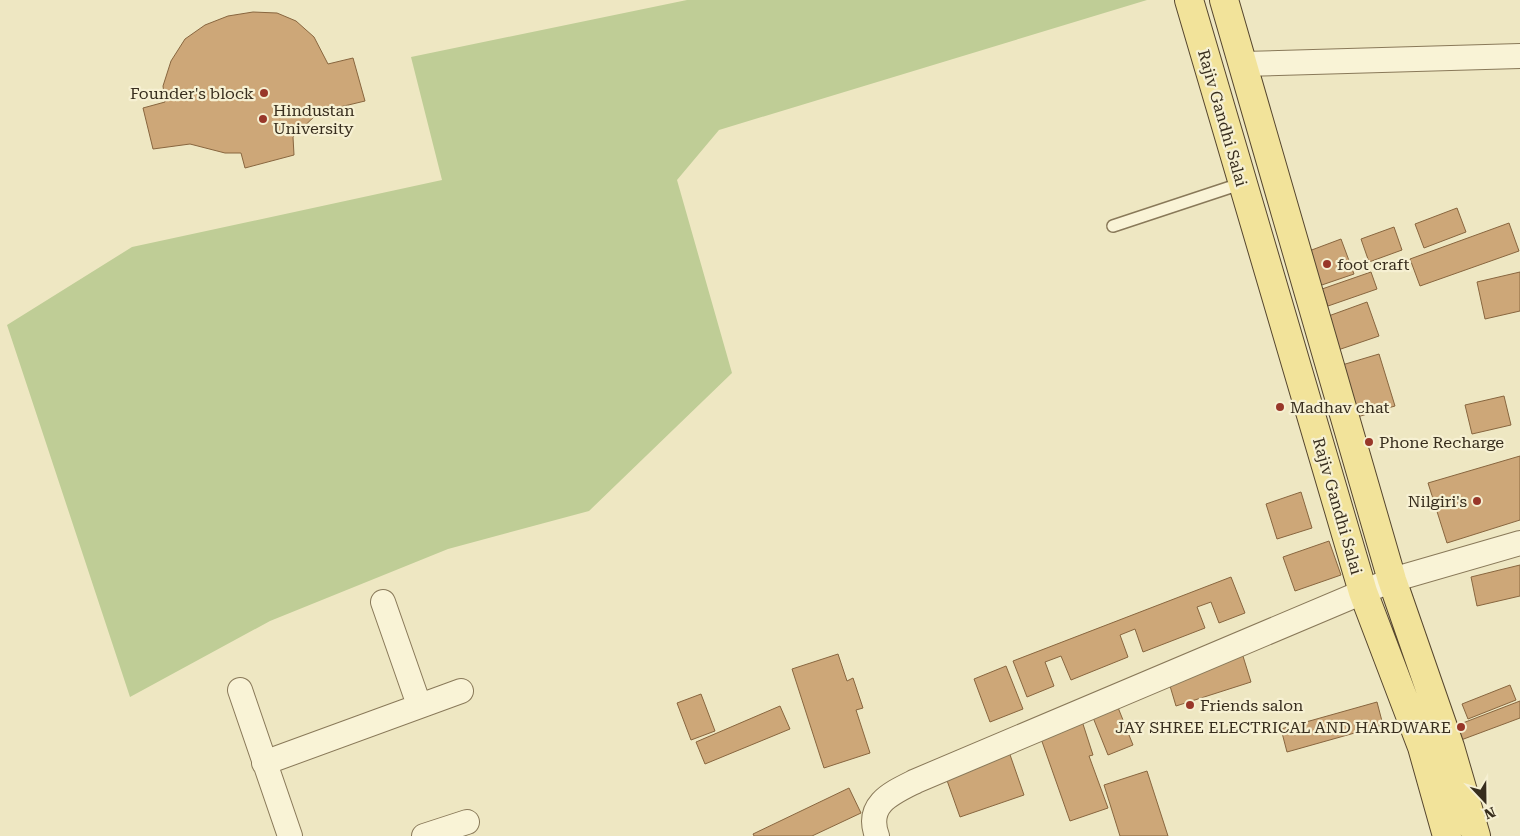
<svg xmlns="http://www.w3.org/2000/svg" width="1520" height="836" font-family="'Roboto Serif',serif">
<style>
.green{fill:#bfcd96}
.building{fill:#cda778;stroke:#88663f}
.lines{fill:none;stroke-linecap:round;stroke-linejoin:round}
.lane-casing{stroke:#897959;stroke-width:14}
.street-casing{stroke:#897959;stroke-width:26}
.primary-casing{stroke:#56462e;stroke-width:30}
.lane{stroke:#f9f3d6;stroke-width:11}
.street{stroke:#f9f3d6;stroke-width:24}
.primary{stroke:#f2e39a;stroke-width:28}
.poi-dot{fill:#983729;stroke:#f6f0d2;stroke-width:2}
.labels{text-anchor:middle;stroke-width:4.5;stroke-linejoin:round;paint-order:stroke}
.poi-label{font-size:16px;fill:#382e1e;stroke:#f6f0d2;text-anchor:start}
.street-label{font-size:16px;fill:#382e1e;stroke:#f6f0d2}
</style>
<rect width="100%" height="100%" fill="#eee7c2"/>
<path class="green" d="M687,0H1147L719,130L677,180L732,373L589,511L448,549L270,621L130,697L7,325L132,247L442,180L411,57Z"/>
<path class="building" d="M253,12L277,13L296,21L314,37L328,64L353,58L365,101L319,112L293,137L294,155L245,168L241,153H225L190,144L153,149L143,108L165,102L163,86L171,61L185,39L205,25L228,16Z
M1457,208L1466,232L1424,248L1415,224Z
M1509,223L1519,251L1420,286L1410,259Z
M1394,227L1402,250L1369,262L1361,239Z
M1341,239L1354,274L1313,288L1301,254Z
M1371,272L1377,289L1328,306L1322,289Z
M1520,272V311L1485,319L1477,282Z
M1367,302L1379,336L1335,351L1323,318Z
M1379,354L1395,406L1357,417L1342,365Z
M1504,396L1511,425L1472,434L1465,405Z
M1520,456V520L1447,543L1428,483Z
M1301,492L1312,528L1277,539L1266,504Z
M1329,541L1341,575L1295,591L1283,557Z
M1520,565V596L1477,606L1471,577Z
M1231,577L1245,613L1219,623L1211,602L1197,607L1205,628L1143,652L1135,629L1120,635L1128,657L1071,680L1061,656L1045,662L1054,686L1027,697L1013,661Z
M1242,653L1251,682L1176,706L1167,676Z
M838,654L847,681L853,678L863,708L856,710L870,753L824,768L792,669Z
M1006,666L1023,709L990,722L974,679Z
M1510,685L1516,700L1468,719L1462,704Z
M701,694L715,731L691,740L677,703Z
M1520,701V718L1461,740L1455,726Z
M1377,702L1383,725L1287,752L1281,729Z
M1117,705L1133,745L1108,755L1092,715Z
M780,706L790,729L705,764L696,742Z
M1081,718L1093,755L1089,756L1108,808L1070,821L1039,733Z
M1008,749L1024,795L960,817L944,772Z
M1147,771L1168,836H1120L1104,785Z
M849,788L861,813L812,836H754L753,834Z"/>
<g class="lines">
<defs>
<path id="lane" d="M1113,226L1243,183"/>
<path id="street" d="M1243,64L1520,56
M383,602L419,705
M240,690L290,836
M264,763L461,691
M424,836L467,822
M877,836C865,804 892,793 916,781L1363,592L1392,580L1520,543"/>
<path id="primary" d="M1189,0L1363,592L1422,747L1447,836
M1224,0L1392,580L1450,747L1476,836"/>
</defs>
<use href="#lane" class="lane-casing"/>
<use href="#street" class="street-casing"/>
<use href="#primary" class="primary-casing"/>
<use href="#lane" class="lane"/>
<use href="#street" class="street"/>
<use href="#primary" class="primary"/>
</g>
<g class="poi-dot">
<circle cx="264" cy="93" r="5"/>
<circle cx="263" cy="119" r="5"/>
<circle cx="1327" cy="264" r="5"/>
<circle cx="1280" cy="407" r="5"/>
<circle cx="1369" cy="442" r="5"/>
<circle cx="1477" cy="501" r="5"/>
<circle cx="1190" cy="705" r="5"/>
<circle cx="1461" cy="727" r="5"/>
</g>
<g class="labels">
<g class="poi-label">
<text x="254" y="99" text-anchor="end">Founder's block</text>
<text x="273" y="116">Hindustan<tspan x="273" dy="18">University</tspan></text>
<text x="1337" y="270">foot craft</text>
<text x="1290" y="413">Madhav chat</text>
<text x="1379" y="448">Phone Recharge</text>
<text x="1467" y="507" text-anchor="end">Nilgiri's</text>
<text x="1200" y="711">Friends salon</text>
<text x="1451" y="733" text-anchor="end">JAY SHREE ELECTRICAL AND HARDWARE</text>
</g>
<g class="street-label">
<text transform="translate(1223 118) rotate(74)" y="6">Rajiv Gandhi Salai</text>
<text transform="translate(1338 506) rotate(74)" y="6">Rajiv Gandhi Salai</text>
</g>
</g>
<g transform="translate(1485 801) rotate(158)" stroke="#f6f0d2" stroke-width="4" paint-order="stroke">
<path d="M0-4L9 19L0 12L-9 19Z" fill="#382e1e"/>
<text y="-8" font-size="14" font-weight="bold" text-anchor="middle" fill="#382e1e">N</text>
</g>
</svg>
